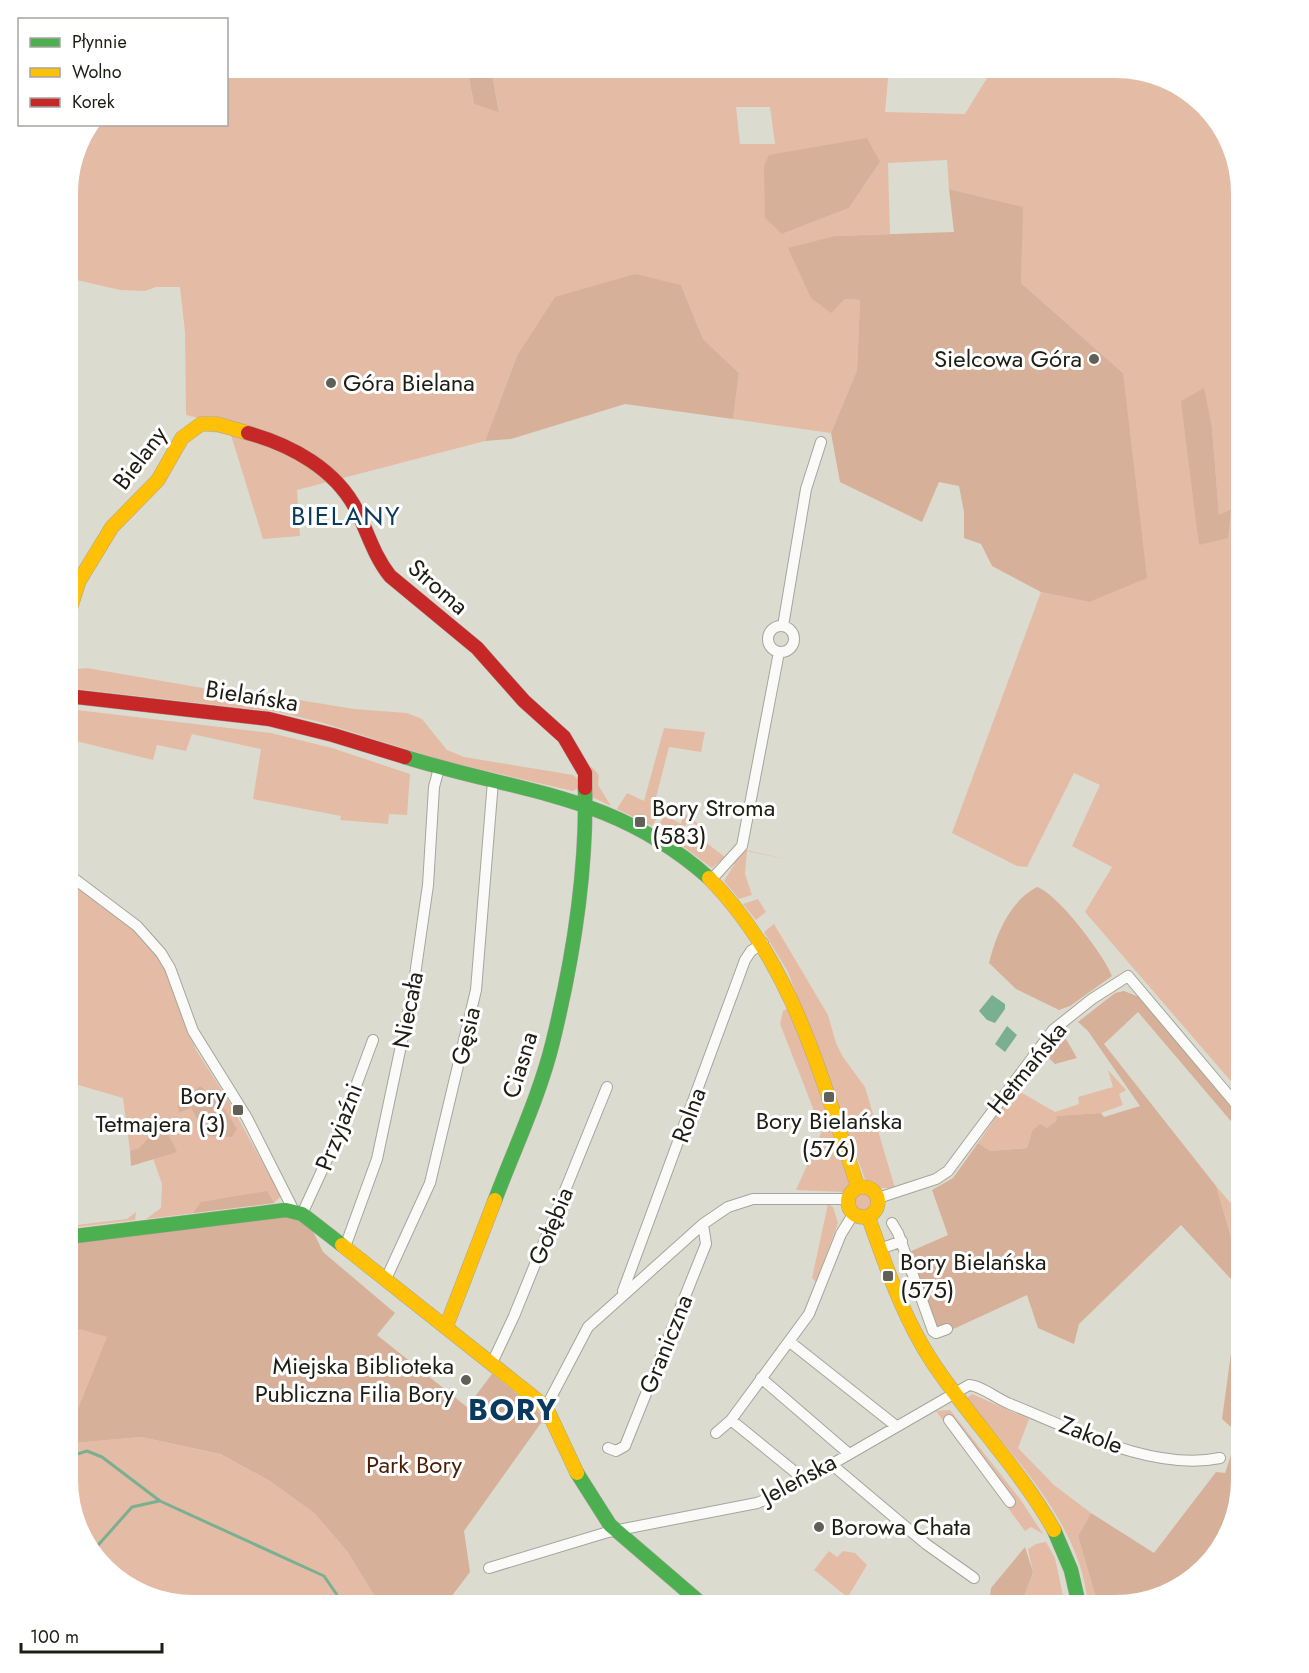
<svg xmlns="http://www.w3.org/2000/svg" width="1309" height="1673" font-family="Jost,sans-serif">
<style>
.green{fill:#e4bca5;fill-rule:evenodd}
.forest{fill:#d7b099}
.water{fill:#79b091}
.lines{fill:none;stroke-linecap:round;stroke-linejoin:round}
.stream{stroke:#79b091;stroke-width:3}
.street-casing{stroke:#a6a59b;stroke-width:12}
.fast-casing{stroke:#a6a59b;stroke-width:15}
.slow-casing{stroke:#a6a59b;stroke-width:15}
.jam-casing{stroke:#a6a59b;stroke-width:15}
.street{stroke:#fafaf8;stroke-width:10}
.fast{stroke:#4caf50;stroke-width:14}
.slow{stroke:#ffc107;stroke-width:14}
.jam{stroke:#c62828;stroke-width:14}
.poi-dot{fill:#606056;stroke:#fff;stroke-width:2}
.labels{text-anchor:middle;stroke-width:6;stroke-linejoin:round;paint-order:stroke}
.poi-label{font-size:24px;fill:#1e1d15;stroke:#fff;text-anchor:start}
.street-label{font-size:24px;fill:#1e1d15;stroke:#fff}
.park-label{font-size:24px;fill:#4a1d05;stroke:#fff}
.neighbourhood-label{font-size:26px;letter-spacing:1.5px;fill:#0a3a5e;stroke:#fff}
.district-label{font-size:30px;font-weight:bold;letter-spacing:1.5px;fill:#0a3a5e;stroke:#fff}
</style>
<rect width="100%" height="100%" fill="#dcdbcf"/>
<path class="green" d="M227,68H467L474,104L499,111L491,68H889L885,112L965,114L993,68H1124L1179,85L1220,124L1241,193V418L1239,420L1241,425V1078L1235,1086L1085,912L1112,867L1072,846L1100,785L1074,773L1027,867L1017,866L952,833L1041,592L1089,602L1123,373L1021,283L1022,207L949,189L947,160L888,163L890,234L835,236L811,297L831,312L845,299L860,300L857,370L831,433L733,419L739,373L703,339L681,285L517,356L485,441L297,490L300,536L263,539L231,435L206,431L203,419L186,415L185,332L180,287H156L145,291L120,290L68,278C68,229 59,166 90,125L226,124ZM736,107H770L775,144H740ZM880,162L849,208L782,234ZM1212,428L1219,516L1230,509L1199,545L1198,530Z
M87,668L266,699L299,700L354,709L407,713L422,719L447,750L464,757L573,775L580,781L581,786L573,791L444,761L320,722L278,712L68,688V670Z
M68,709L271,733L332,748L410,774L407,815L389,814L388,824L340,820L341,816L253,799L261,749L192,734L186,751L157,745L153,760L68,739Z
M664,728L705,732L701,752L669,747L653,809L660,813L652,826L617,809L627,793L644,801Z
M591,766L599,775L598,785L611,806L592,797Z
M684,813L702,827L696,835L725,857L712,868L681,845L692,826L697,830L700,828L689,820L674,841L656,829L665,815L681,824Z
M746,850L789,860L747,851L745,874L752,895L739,899L724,881L734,865L733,863Z
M68,880L120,918L147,942L166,969L196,1050L228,1100L281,1196L274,1203L146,1219L161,1208L162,1184L153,1158L176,1152L161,1123L139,1148L130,1151L123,1098L68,1082ZM200,1086L206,1136L191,1108L179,1113Z
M758,899L766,912L756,920L743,904Z
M774,924L828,1015L836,1043L843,1057L865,1087L895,1188H881L865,1179L788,972L764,932Z
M790,1007L851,1186L844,1192L796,1190L822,1131L780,1024L783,1011Z
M1108,1070L1126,1090L1119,1094L1123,1105L1101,1113L1056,1116L1057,1120L1047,1128L1032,1131L1027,1148L989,1151L978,1143L1015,1089L1055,1112L1079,1104L1078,1097L1113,1087Z
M1216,1186L1241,1215V1271Z
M853 1202a10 10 0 1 1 20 0a10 10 0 1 1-20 0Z
M828,1204L833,1207L838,1223L816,1282L812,1278Z
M136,1212L135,1220L68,1228V1226L127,1219Z
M68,1326L108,1337L79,1409L74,1443L141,1437L219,1454L270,1481L314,1513L347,1551L380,1605H193L131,1589L89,1549L68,1480Z
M972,1394L1029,1419L1018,1448L1054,1485L1091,1513L1078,1536L1098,1605H1088C1081,1524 1015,1460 967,1398Z
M950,1410L1020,1499L1043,1534L1031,1527L1025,1531L936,1411Z
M1046,1542L1055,1558L1065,1605H1021L1033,1572L1028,1549L1036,1544Z
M829,1551L837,1557L843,1551L855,1553L867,1565L849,1595L846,1596L814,1570Z"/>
<path class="forest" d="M467,68H491L499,112L474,104Z
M867,138L880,162L849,208L782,234L765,218L764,166L769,155Z
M949,189L1023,207L1021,283L1123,373L1147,578L1089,602L1041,592L992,566L981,544L964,538V512L959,486L939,482L922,522L840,482L831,433L857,370L860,300L845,299L831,313L811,298L788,248L835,236L954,232Z
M635,274L681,285L703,339L739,373L733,419L625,404L511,439L485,441L517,356L555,297Z
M1204,388L1212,428L1219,515L1231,509L1228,538L1199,545L1181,401Z
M1037,887C1057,893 1105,956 1112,976L1070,1006L1059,1010L1016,989L989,963C996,934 1010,901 1037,887Z
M1124,991L1139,997L1241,1119V1133L1138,1012L1104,1044L1216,1186L1241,1271V1290L1181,1225L1079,1324L1074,1344L1038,1328L1027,1295L936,1337L914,1297L900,1256L948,1235L932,1190L953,1178L978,1143L990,1151L1027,1148L1032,1131L1040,1124L1047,1128L1057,1120L1056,1116L1101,1113L1104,1117L1140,1106L1088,1031L1078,1022L1115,993Z
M1066,1039L1077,1058L1055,1064L1049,1058L1038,1064L1045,1054Z
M200,1086L222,1105L237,1129L232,1137L206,1136L191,1108L179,1113L178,1106Z
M162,1122L177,1152L131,1166L130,1151L139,1148Z
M267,1191L274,1203L193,1213L201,1202Z
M292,1216L310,1225L323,1252L395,1313L377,1335L467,1407L492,1374L538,1411L547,1424L541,1423L464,1531L470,1572L445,1605H380L347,1551L314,1513L270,1481L220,1454L141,1437L74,1443L78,1409L107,1337L68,1326V1242Z
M1241,1311V1480L1225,1542L1185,1584L1116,1605H1098L1078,1536L1091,1513L1154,1553L1216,1472L1225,1473L1234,1446L1231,1427L1222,1419L1234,1331Z
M1025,1547L1033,1572L1021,1605H989L991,1588Z"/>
<path class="water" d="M992,995L1005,1004V1009L995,1023L987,1020L979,1011Z
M1007,1026L1017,1035L1005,1052L995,1044Z"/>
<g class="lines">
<path class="stream" d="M68,1457L87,1451L102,1457L160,1501L324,1576L344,1605
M92,1552L132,1507L159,1501"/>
<defs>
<path id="street" d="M768 639a13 13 0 1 1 26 0a13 13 0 1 1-26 0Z
M783,626L806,489L821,442
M68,874L137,926L161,953L170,968L193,1031L247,1118L294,1211
M711,880L742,846L779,652
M878,1198L936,1179L948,1171L1053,1030L1092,999L1128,976L1241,1110
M302,1214L336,1140L373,1040
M892,1223L898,1233L933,1331L936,1333L947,1329
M345,1247L377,1159L413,989L428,885L434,787L439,768
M880,1249L902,1241
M386,1279L430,1183L476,990L493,781
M623,1291L745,960L751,951L763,943
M790,1342L896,1426
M492,1363L514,1316L607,1087
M761,1378L848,1453
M546,1407L588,1327L703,1224L728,1207L753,1199H848
M731,1420L795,1472L803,1481
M949,1420L1010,1502
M716,1433L731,1420L809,1314L841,1234L854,1213
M608,1448L616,1451L625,1446L706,1244L703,1224
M830,1463L926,1544L974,1578
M489,1568L608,1532L757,1503L782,1493L969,1385C982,1386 997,1399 1010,1404C1073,1429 1152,1472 1220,1458"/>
<path id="fast" d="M405,757C520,793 613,793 709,878
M495,1200C515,1147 540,1095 553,1041C573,959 587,872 585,788
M68,1237L286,1210L302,1214L342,1245
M577,1473L610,1525L703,1605
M1054,1530L1071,1570L1079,1605"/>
<path id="slow" d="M68,616L79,581L112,527L158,480L182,438L201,424H217L248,433
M709,878C793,963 821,1077 858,1187
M848 1202a15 15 0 1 1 30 0a15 15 0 1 1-30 0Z
M868,1216C886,1266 903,1318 933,1363C971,1420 1020,1469 1054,1530
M342,1245L546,1407L577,1473
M446,1327L495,1200"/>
<path id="jam" d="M248,433C291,445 336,469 357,511C368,533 374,556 390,576L477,648L524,701L564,737L585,773V788
M68,696L269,719L333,735L405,757"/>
</defs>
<use href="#street" class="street-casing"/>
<use href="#fast" class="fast-casing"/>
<use href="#slow" class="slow-casing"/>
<use href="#jam" class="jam-casing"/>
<use href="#street" class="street"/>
<use href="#fast" class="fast"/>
<use href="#slow" class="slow"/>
<use href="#jam" class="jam"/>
</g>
<g class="poi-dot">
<circle cx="1094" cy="359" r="6"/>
<circle cx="331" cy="383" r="6"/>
<rect x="634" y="816" width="12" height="12" rx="3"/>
<rect x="823" y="1091" width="12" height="12" rx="3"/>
<rect x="232" y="1104" width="12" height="12" rx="3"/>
<rect x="882" y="1270" width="12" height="12" rx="3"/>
<circle cx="466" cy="1380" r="6"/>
<circle cx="819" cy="1527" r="6"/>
</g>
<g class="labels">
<g class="poi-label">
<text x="1082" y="367" text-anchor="end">Sielcowa Góra</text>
<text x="343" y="391">Góra Bielana</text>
<text x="652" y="816">Bory Stroma<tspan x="652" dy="28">(583)</tspan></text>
<text x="226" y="1104" text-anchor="end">Bory<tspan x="226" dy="28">Tetmajera (3)</tspan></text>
<text x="829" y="1129" text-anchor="middle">Bory Bielańska<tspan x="829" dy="28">(576)</tspan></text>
<text x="900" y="1270">Bory Bielańska<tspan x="900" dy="28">(575)</tspan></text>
<text x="454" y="1374" text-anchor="end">Miejska Biblioteka<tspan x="454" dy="28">Publiczna Filia Bory</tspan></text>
<text x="831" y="1535">Borowa Chata</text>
</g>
<g class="street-label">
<text transform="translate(140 458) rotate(-53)" y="8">Bielany</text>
<text transform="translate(438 587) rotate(41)" y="8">Stroma</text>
<text transform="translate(252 696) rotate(9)" y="8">Bielańska</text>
<text transform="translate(408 1010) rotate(-79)" y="8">Niecała</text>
<text transform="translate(466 1036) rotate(-77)" y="8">Gęsia</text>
<text transform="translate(520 1065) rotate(-73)" y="8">Ciasna</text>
<text transform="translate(1027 1068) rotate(-51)" y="8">Hetmańska</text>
<text transform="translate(689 1115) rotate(-70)" y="8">Rolna</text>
<text transform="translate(339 1127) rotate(-69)" y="8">Przyjaźni</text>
<text transform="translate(551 1226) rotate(-68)" y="8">Gołębia</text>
<text transform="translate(666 1344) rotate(-68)" y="8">Graniczna</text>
<text transform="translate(1091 1435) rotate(21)" y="8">Zakole</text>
<text transform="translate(799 1479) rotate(-28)" y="8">Jeleńska</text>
</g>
<g class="park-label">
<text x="414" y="1473">Park Bory</text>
</g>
<g class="neighbourhood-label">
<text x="346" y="525">BIELANY</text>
</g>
<g class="district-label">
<text x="513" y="1420">BORY</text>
</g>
</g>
<path d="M0 0H1309V1673H0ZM193 78H1116A115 115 0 0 1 1231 193V1480A115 115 0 0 1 1116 1595H193A115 115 0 0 1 78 1480V193A115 115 0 0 1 193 78Z" fill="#fff" fill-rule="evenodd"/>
<rect x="18" y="18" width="210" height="108" fill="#ffffff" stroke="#a5a5a1" stroke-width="1.5"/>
<rect x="30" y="38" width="30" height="9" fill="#4caf50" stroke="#a5a5a1" stroke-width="1.5"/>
<text x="72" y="48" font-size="18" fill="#1e1d15">Płynnie</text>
<rect x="30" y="68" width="30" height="9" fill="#ffc107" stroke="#a5a5a1" stroke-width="1.5"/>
<text x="72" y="78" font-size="18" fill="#1e1d15">Wolno</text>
<rect x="30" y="98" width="30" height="9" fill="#c62828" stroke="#a5a5a1" stroke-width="1.5"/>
<text x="72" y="108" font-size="18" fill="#1e1d15">Korek</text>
<path d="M21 1643v9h141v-9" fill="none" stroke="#1e1d15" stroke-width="3"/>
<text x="30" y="1643" font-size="18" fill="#1e1d15" stroke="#ffffff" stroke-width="4.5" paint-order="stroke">100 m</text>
</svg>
